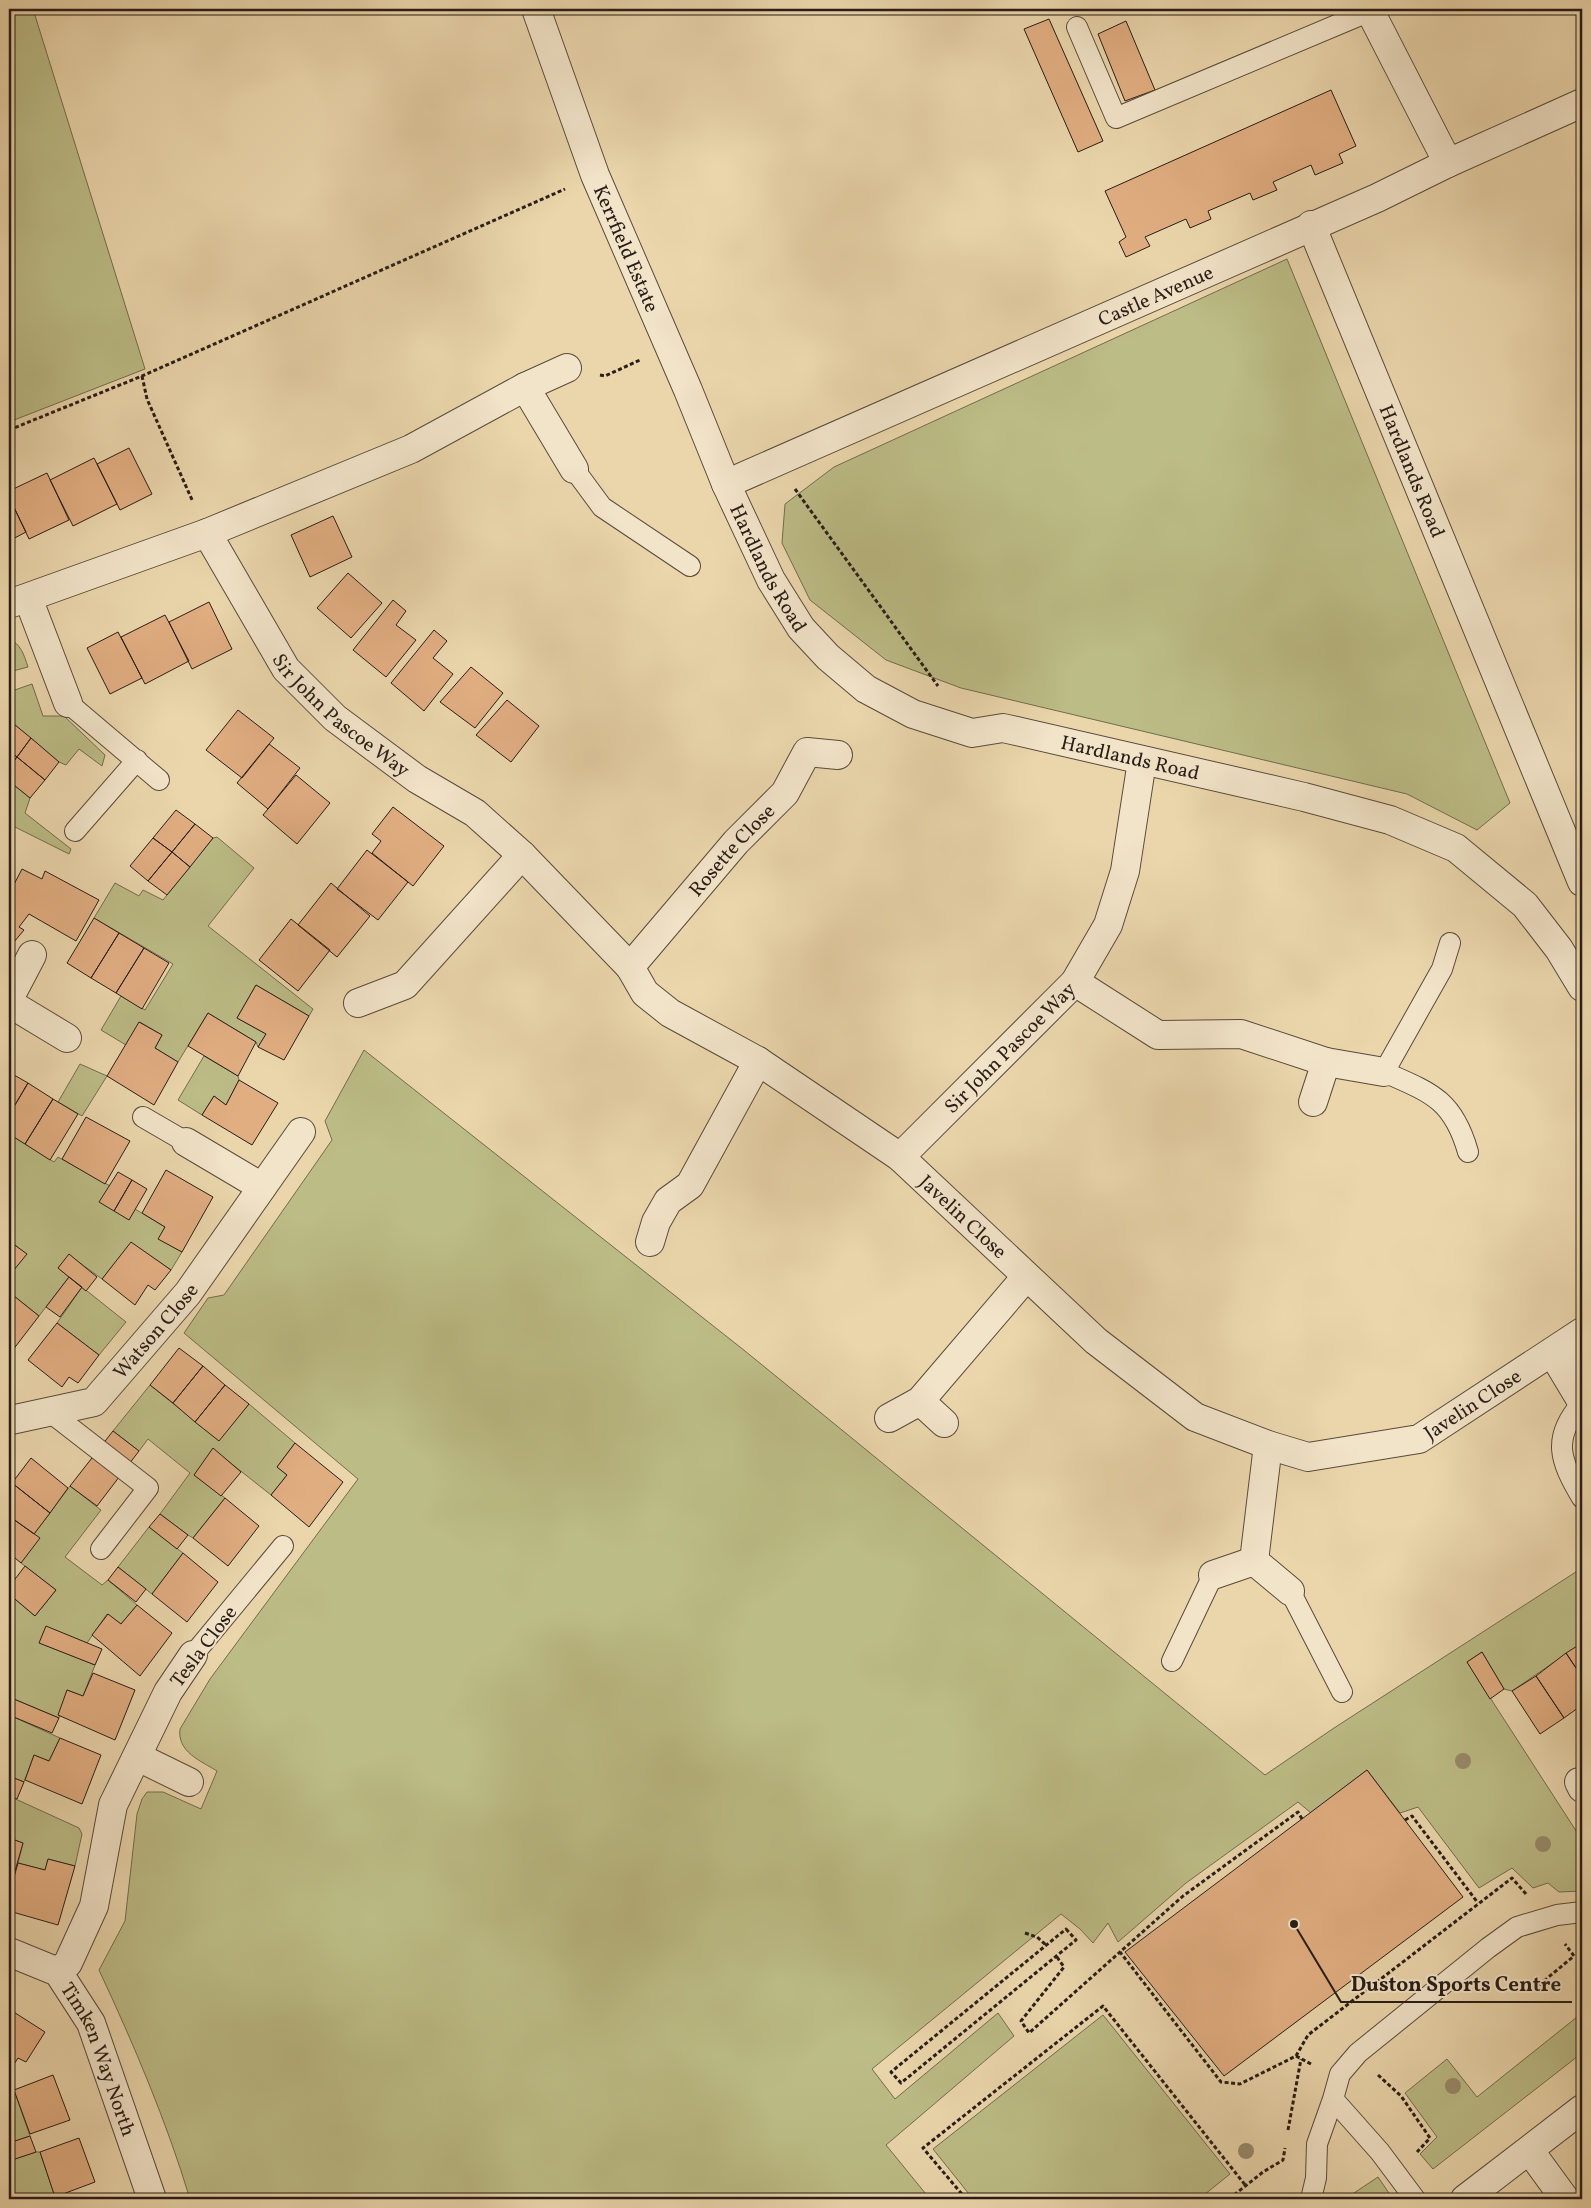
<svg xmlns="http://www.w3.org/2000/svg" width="1591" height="2208" font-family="Vollkorn,serif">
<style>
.green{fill:#bcbc86;stroke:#726c4e}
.building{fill:#e1ae82;stroke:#281d17}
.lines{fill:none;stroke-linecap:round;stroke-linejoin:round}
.lane-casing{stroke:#594b3c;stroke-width:22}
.street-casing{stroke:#594b3c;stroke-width:30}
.path{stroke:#281d17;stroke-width:3;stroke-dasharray:4 2.5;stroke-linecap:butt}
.lane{stroke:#f2e4c9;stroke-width:20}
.street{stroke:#f2e4c9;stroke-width:28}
.tree{fill:#988b6c}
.labels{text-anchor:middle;stroke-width:4;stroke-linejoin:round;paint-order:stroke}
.street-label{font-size:20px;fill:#281d17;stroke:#f2e4c9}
.leader{fill:none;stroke:#281d17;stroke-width:2}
.callout-dot{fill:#281d17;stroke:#f2e4c9;stroke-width:2}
.callout-label{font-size:21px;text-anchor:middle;font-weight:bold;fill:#281d17;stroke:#f2e4c9;stroke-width:4;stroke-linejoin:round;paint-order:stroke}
</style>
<rect width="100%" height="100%" fill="#ebd6ac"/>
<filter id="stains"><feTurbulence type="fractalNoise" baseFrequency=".004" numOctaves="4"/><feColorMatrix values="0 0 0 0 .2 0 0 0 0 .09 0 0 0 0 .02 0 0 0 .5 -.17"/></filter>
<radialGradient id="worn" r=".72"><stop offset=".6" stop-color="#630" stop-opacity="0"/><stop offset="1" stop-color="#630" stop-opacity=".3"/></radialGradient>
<path class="green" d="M9,9H33L145,369L9,422Z
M1287,259L1510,803L1477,830L1407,794L961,688L886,660L810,600L782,543L785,504L834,467Z
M9,639C21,644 24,655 28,667L9,672Z
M32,684L43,716H64L105,755L102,766L79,749L66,765L59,762L9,720V692Z
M9,781L30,798L25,813L71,849L69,854L9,824Z
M217,837L254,868L208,926L313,1009L309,1016L256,985L237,1018L266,1034L258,1047L256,1042L208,1013L178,1062L155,1048L162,1035L140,1022L126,1045L101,1030L121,996L145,1010L173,964L94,918L115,883L139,896L143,890L163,900L213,838Z
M364,1050L745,1351L1265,1775L1334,1728L1582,1568V1643L1512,1691L1504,1689L1482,1652L1467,1662L1582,1840V1891L1559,1892L1548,1883L1533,1888L1512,1868L1479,1888L1418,1807L1400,1813L1367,1770L1311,1813L1298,1802L1186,1883L1118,1942L1108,1923L1093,1943L1080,1929L1061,1914L872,2069L895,2099L998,2013L1014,2036L886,2145L930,2199H190C166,2120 134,2045 99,1970L125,1921L137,1814L142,1799L147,1792H163L201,1809L217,1771C201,1761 177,1752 180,1729L210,1679L358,1479L184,1333L208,1298L224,1295L332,1140L325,1121Z
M204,1056L238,1076L239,1080L226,1105L214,1096L202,1115L178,1100Z
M80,1064L107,1076L82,1116L58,1102Z
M9,1134L54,1162L58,1157L110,1186L135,1209L165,1227L159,1239L182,1252L171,1270L131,1243L102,1279L69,1255L58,1268L69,1277L39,1316L9,1292V1276L26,1254L9,1240Z
M82,1287L126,1322L99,1355L57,1323Z
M150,1385L218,1440L249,1404L295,1443L277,1467L287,1475L271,1495L213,1449L194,1475L225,1498L193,1538L188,1535L160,1514L190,1473L148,1439L139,1451L113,1431Z
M70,1486L101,1510L65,1557L102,1585L108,1580L137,1605L121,1624L107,1614L87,1643H40L95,1665L83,1696L67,1690L59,1718L9,1697V1594L35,1616L56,1590L21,1563L34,1534Z
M149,1527L183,1553L152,1594L118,1567Z
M9,1715L60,1738L49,1761L34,1755L24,1782L9,1776Z
M9,1796L79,1828L82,1834L75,1866L48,1859L45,1870L18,1863L23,1843L9,1838Z
M1582,2013V2053L1433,2169L1420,2154L1437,2137L1405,2093L1447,2059L1477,2097Z
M1103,2015L1230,2174L1199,2199H973L933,2149Z
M14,2090L30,2136L9,2143V2098Z
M36,2152H40L55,2197L54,2199H9V2161Z
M1378,2177L1393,2199H1345Z"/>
<path class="building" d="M1049,19L1103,141L1078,152L1024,29Z
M1126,21L1155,90L1125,101L1098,34Z
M1331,90L1356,146L1339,154L1343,163L1315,175L1311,165L1273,182L1277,190L1253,200L1250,193L1208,211L1211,219L1190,228L1186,219L1145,237L1150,246L1126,257L1119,242L1126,237L1105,191Z
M129,448L152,494L120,510L97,464Z
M94,458L117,504L73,526L50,480Z
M47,473L69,520L29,539L9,497V491Z
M9,497L26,532L9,541Z
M333,516L352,557L310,577L291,535Z
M348,573L382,603L351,638L317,608Z
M393,600L406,611L396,625L416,640L386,677L353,650Z
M209,602L232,649L192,669L169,622Z
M165,615L189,661L145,684L121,637Z
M434,630L447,641L433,658L453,674L424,711L391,683Z
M118,632L142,678L110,694L87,648Z
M471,667L503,693L475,728L440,702Z
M507,700L539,726L511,762L476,735Z
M238,710L274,738L242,778L206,750Z
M9,720L31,738L17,757L9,750Z
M31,738L59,762L45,780L17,757Z
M269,744L300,768L268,809L237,783Z
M9,750L17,757L9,767Z
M17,757L45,780L30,798L9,781V767Z
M296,775L330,803L297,844L263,815Z
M393,807L444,846L413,886L372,853L381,841L372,834Z
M176,810L195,824L172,852L153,838Z
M195,824L213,838L190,867L172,852Z
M153,838L172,852L148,881L130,866Z
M367,850L408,882L378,920L337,889Z
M172,852L190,867L167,895L148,881Z
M22,869L42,879L45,871L99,900L76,941L29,914L19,927L24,930L9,948V894Z
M331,883L370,916L337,957L298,925Z
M94,918L119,933L91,978L67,963Z
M291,919L330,950L298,991L259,960Z
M119,933L144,948L116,993L91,978Z
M144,948L169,963L142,1009L116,993Z
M256,985L309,1016L284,1060L258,1047L266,1034L237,1018Z
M208,1013L256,1042L238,1076L188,1046Z
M139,1022L162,1035L155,1048L178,1062L154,1105L107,1076Z
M9,1072L28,1083L9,1115Z
M239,1080L278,1103L252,1145L202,1115L214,1096L226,1105Z
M28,1083L53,1099L25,1144L9,1134V1115Z
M53,1099L78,1114L50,1160L25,1144Z
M86,1117L130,1141L105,1184L62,1159Z
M166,1170L213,1197L182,1252L158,1239L165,1227L142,1213Z
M118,1172L132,1180L114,1211L99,1202Z
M132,1180L147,1189L129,1220L114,1211Z
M131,1242L171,1270L155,1290L148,1285L135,1305L102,1279Z
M12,1243L27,1254L9,1276V1247Z
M69,1254L97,1277L86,1291L58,1268Z
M69,1277L82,1287L60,1317L46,1307Z
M9,1292L39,1316L9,1355Z
M57,1323L99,1355L78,1383L69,1377L62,1387L28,1360Z
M179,1348L203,1366L173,1403L150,1385Z
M203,1366L225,1385L195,1422L173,1403Z
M225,1385L249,1404L219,1441L195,1422Z
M113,1431L139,1451L97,1506L70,1486Z
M295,1443L343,1482L309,1527L271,1495L287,1475L277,1467Z
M213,1448L241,1472L221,1496L194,1475Z
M31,1458L68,1488L50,1513L12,1483Z
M12,1483L50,1513L34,1534L9,1516V1488Z
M225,1498L259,1526L228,1566L193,1538Z
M160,1514L188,1535L177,1549L149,1527Z
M9,1516L40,1538L21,1563L9,1553Z
M183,1553L218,1582L187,1622L152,1594Z
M25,1566L56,1590L35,1616L9,1594V1587Z
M118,1567L146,1589L136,1602L108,1580Z
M137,1605L172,1633L140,1676L92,1635L108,1614L121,1624Z
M46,1626L102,1649L95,1665L39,1643Z
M1582,1643V1677L1566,1653Z
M1482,1652L1504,1689L1490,1699L1467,1662Z
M1566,1653L1582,1677V1705L1564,1718L1536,1676Z
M93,1673L135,1690L115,1740L58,1715L67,1690L83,1696Z
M1536,1676L1564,1718L1540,1734L1512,1691Z
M9,1697L59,1718L52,1733L9,1715Z
M60,1738L101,1755L82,1804L25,1780L34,1755L49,1761Z
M1367,1770L1463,1897L1224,2076L1125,1952Z
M9,1776L24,1782L17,1799L9,1795Z
M9,1838L23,1843L13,1878L9,1876Z
M48,1859L75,1866L58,1925L9,1911V1895L18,1863L45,1870Z
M9,2009L45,2032L26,2062L18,2058L9,2072Z
M53,2075L70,2120L30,2134L14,2090Z
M30,2136L36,2152L9,2161V2143Z
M79,2138L95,2182L55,2197L40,2152Z"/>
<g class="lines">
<defs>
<path id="lane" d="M1077,27L1116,118L1370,11
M574,469L602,507L690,566
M68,703L159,780
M75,831L137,760
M1450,943L1442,969L1384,1072C1432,1093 1453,1100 1468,1152
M143,1117L186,1142
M1552,1352L1582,1357
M1582,1403C1551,1438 1560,1461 1582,1498
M50,1412L148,1488L101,1549
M1290,1591L1342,1692
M193,1655L283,1546
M1172,1661L1213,1575
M1311,2199L1316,2178L1317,2144L1333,2099
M1415,2199L1380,2152L1333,2099L1340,2074L1358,2053L1488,1948L1517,1927L1557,1915L1582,1912"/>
<g id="street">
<path id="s1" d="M536,9L595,175L688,390L726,484L771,580L801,628L828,657L866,689L913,714L972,733L1003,728L1304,797L1390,820L1456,848L1525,905L1559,949L1582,987"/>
<path d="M1369,9L1448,163"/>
<path id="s2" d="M1311,225L1582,882"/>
<path d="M525,387L574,469"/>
<path id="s3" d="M726,484L1377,198L1448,163L1582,103"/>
<path id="s4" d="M207,533L286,669L335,718L417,779L475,813L522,855L630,967L645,993L670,1013L758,1061L900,1157L1096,1341L1195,1417L1268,1445L1308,1457L1419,1439L1582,1332"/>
<path d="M28,598L68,703"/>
<path d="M9,604L207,533L411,449L525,387L567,368"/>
<path id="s5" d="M630,967L736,842L785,793L807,752L838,755"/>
<path d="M1075,982L1158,1035L1241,1034L1326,1062L1384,1072"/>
<path d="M9,999L32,955"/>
<path d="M9,1003L67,1038"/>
<path d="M358,1003L405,985L522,855"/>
<path d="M1313,1102L1326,1062"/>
<path d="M186,1142L262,1187"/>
<path id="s6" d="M900,1157L1075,982L1108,925L1125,871L1142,761"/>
<path d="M650,1242L656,1222L668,1201L690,1185L758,1061"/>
<path d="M1552,1352L1582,1402"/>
<path d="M920,1401L944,1423"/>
<path d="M889,1418L920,1401L1026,1277"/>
<path id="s7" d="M11,1420L94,1402L188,1293L301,1132"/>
<path d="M1254,1561L1268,1445"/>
<path d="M1254,1561L1290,1591"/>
<path d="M1213,1575L1254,1561"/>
<path d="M138,1757L189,1782"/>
<path d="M1579,1782L1582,1788"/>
<path id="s8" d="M9,1952L58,1972L91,2023L152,2199"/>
<path d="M58,1972L68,1963L94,1906L113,1805L168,1692L193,1655"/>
<path d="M1530,2151L1565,2199"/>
<path d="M1465,2199L1582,2109"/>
</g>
</defs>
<use href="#lane" class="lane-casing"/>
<use href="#street" class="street-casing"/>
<path class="path" d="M600,375L605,376L640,360
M142,376L147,399L193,502
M9,430L142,376L565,189
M795,489L938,686
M1302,1819L1298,1812L1183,1896L1120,1952L1221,2082L1240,2084L1296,2056L1308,2035L1512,1878L1526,1894
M1405,1820L1412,1816L1478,1903
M1066,1929L1076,1940L901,2083L891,2072Z
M1025,1933L1037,1937L1046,1945
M1057,1957L1064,1967L1021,2021L1029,2033L1120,1952
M1539,1985L1574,1956L1565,1944
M1296,2056L1311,2064
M1378,2075L1401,2096L1430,2138L1417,2152
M1288,2130L1301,2059
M966,2199L923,2148L1103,2006L1246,2186
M1229,2199L1263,2172L1283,2160L1285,2148"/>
<use href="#lane" class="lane"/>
<use href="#street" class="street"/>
</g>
<g class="tree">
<circle cx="1463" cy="1761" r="8"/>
<circle cx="1543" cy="1844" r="8"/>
<circle cx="1453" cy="2086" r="8"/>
<circle cx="1246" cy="2151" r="8"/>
</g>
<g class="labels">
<g class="street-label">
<text dy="7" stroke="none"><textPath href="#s1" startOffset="256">Kerrfield Estate</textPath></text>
<text dy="7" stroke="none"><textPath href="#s3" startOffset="469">Castle Avenue</textPath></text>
<text dy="7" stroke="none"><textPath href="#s2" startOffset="266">Hardlands Road</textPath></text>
<text dy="7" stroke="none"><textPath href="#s1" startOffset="606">Hardlands Road</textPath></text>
<text dy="7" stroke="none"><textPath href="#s4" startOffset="229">Sir John Pascoe Way</textPath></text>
<text dy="7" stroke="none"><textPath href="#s1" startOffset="1041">Hardlands Road</textPath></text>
<text dy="7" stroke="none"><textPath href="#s5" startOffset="155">Rosette Close</textPath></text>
<text dy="7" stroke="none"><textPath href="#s6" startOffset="155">Sir John Pascoe Way</textPath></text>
<text dy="7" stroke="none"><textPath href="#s4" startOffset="1035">Javelin Close</textPath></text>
<text dy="7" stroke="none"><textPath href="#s7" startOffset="179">Watson Close</textPath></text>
<text dy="7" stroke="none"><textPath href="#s4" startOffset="1638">Javelin Close</textPath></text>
<text transform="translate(203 1646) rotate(-53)" y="7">Tesla Close</text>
<text dy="7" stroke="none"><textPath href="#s8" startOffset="150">Timken Way North</textPath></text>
</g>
</g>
<path class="leader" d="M1294 1924L1341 2002H1572"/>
<circle class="callout-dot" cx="1294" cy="1924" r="5"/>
<g class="callout-label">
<text x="1456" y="1991">Duston Sports Centre</text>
</g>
<rect width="1591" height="2208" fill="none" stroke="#ebd6ac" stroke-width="30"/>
<rect x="10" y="10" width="1571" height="2188" fill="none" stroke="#281d17" stroke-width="2.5"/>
<rect x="15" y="15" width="1561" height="2178" fill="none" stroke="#281d17"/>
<rect width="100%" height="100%" filter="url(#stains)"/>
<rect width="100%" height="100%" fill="url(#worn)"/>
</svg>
